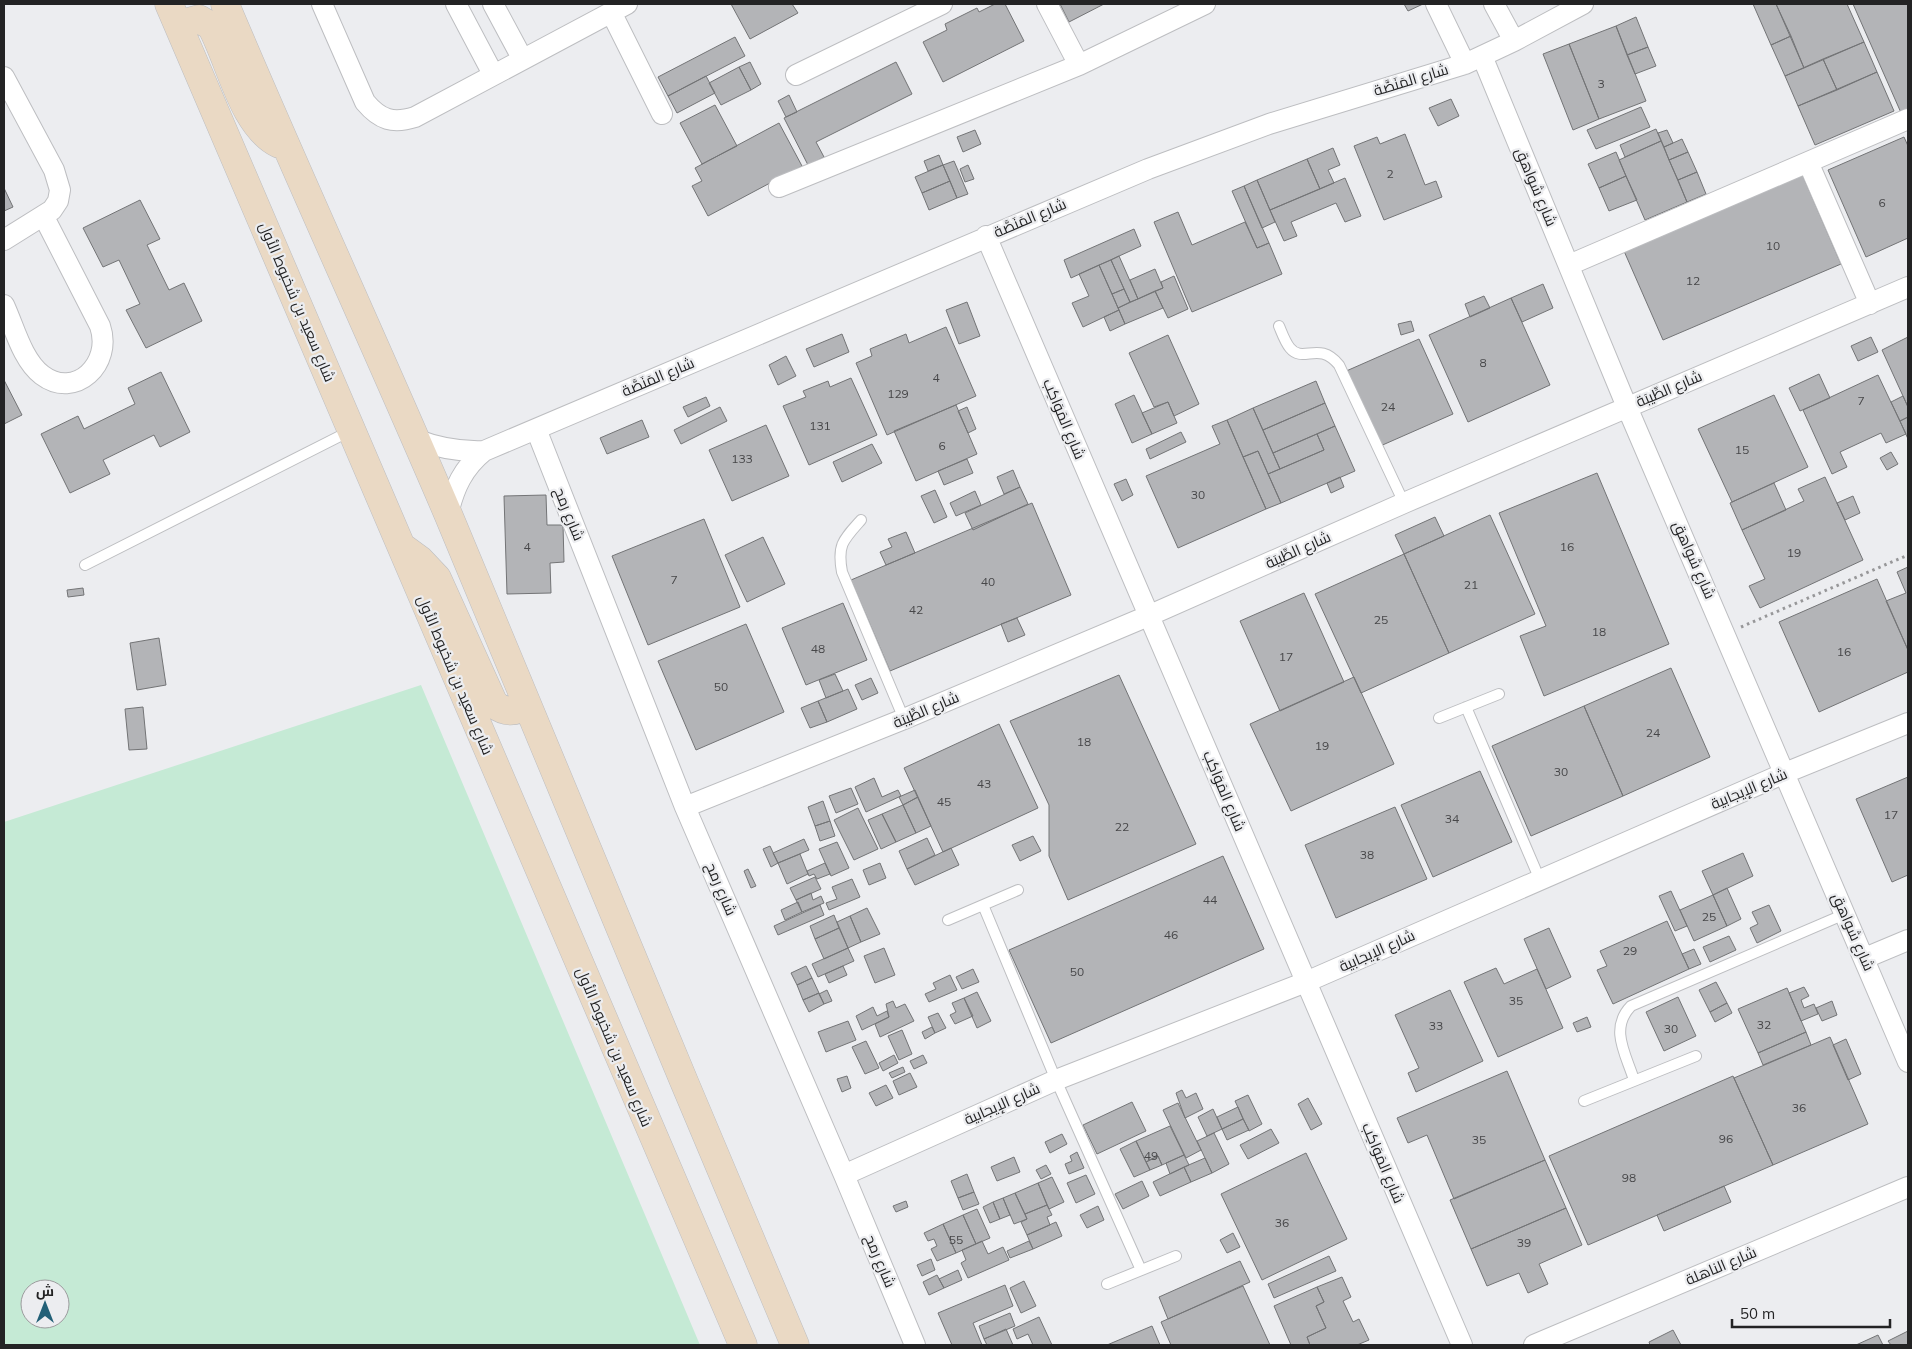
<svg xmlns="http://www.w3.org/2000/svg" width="1912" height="1349" font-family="Mulish,Cairo,sans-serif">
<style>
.green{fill:#c5ead5;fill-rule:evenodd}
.building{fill:#b3b4b7;stroke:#737476}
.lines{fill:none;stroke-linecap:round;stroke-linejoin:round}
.service-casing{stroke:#bdbec1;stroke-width:12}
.minor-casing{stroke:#bdbec1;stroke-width:22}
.secondary-casing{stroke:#bdbec1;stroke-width:29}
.path{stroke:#979799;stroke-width:3;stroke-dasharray:2.5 4;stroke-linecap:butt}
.service{stroke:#fff;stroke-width:10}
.minor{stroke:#fff;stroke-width:20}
.secondary{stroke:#ead9c4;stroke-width:28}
.labels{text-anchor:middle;stroke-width:4.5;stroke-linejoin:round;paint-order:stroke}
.number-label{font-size:12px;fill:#474749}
.street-label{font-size:15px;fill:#232324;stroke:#ecedf0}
</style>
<rect width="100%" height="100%" fill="#ecedf0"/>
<path class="green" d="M421,685L700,1345H4V822ZM30,1289H60V1319H30Z"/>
<path class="building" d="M731,4H792L798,13L750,39Z
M995,4H1005L1024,41L943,82L923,42L947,30L945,24L977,8L979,12Z
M1060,4H1104L1069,22Z
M1404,4H1423L1408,11Z
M1753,4H1776L1791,36L1771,45Z
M1776,4H1847L1864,42L1804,68Z
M1853,4H1908V112L1902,115Z
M1636,17L1648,47L1627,55L1616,26Z
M1616,26L1646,101L1599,119L1569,44Z
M1791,36L1804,68L1785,76L1771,45Z
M735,37L745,56L668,96L658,77Z
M1864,42L1877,72L1837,90L1823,59Z
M1569,44L1599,119L1573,130L1543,54Z
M1648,47L1656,66L1635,74L1627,55Z
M1823,59L1837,90L1798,106L1785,76Z
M750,62L761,84L751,90L739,67Z
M896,62L912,94L816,142L824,157L808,165L784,118Z
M739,67L751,90L721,105L709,83Z
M1877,72L1894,111L1815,145L1798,106Z
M706,76L715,93L677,113L668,96Z
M789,95L797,112L786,117L778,101Z
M1451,99L1459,116L1438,126L1429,108Z
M715,105L737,146L702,164L680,123Z
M1641,107L1650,127L1596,149L1587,130Z
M779,123L802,166L708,216L692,186L702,181L695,168Z
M1656,129L1661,141L1625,157L1620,145Z
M975,130L981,144L963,152L957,137Z
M1667,130L1673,143L1664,147L1658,133Z
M1405,134L1425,185L1436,181L1442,197L1384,220L1354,146L1377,137L1380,144Z
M1904,137L1908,146V238L1866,257L1828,170Z
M1682,139L1688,152L1669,160L1664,147Z
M1661,141L1687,202L1645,220L1619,160Z
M1333,148L1340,165L1328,170L1334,183L1320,189L1307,159Z
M1616,152L1626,176L1599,188L1588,164Z
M1688,152L1697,172L1678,180L1669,160Z
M939,155L943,165L928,171L924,161Z
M1307,159L1320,189L1270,210L1257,180Z
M954,161L968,194L957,198L943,165Z
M943,165L950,181L922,193L915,177Z
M968,165L974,179L965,182L960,169Z
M1697,172L1706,194L1687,202L1678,180Z
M1802,174L1841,264L1663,340L1624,251Z
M1626,176L1637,200L1609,211L1599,188Z
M1345,178L1361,216L1345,222L1336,203L1291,222L1297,236L1284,241L1270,210Z
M1257,180L1275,222L1262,228L1244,186Z
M950,181L957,198L929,210L922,193Z
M1244,186L1269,243L1257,248L1232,191Z
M4,188L13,207L4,211Z
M140,200L160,239L147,245L169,290L184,283L202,321L146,348L126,310L140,304L119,260L103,267L83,228Z
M1178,212L1192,245L1245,222L1257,248L1269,243L1282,274L1192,312L1154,222Z
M1134,229L1141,246L1071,278L1064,260Z
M1119,256L1138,299L1130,302L1111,260Z
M1111,260L1124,289L1112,294L1099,265Z
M1099,265L1119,310L1083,327L1072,303L1089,296L1079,274Z
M1155,269L1163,288L1138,299L1130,280Z
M1174,276L1188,309L1168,318L1155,291L1163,288L1161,282Z
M1543,284L1553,308L1522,322L1511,298Z
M1124,289L1130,302L1118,308L1112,294Z
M1155,291L1163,308L1125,324L1118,308Z
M1484,296L1490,308L1470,317L1465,304Z
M1511,298L1550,385L1468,422L1429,335Z
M967,302L980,336L959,344L946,310Z
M1119,310L1125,324L1110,331L1104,317Z
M1411,321L1414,331L1401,335L1398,324Z
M946,327L976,396L887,435L856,363L872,356L870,349L906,334L909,343Z
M842,334L849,352L814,367L806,349Z
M1168,335L1199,404L1174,416L1168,402L1154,407L1129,353Z
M1871,337L1878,352L1858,361L1851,346Z
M1908,337V407L1882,350Z
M1419,339L1453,414L1378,447L1344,372Z
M786,356L796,376L778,385L769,365Z
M161,372L190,432L160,447L154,435L103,460L110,474L70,493L41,434L78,416L84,429L135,404L128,388Z
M1819,374L1830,398L1800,411L1789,388Z
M1878,375L1906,434L1886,443L1881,433L1840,452L1847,467L1832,474L1803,410Z
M851,378L877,435L809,465L783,406L806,397L803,391L828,381L830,387Z
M4,380L22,415L4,424Z
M1316,381L1325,403L1263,430L1253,408Z
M1134,395L1152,434L1132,443L1115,404Z
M1774,395L1808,467L1732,502L1698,429Z
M1903,396L1908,407V417L1900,421L1891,402Z
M706,397L710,406L688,417L683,407Z
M1168,402L1177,423L1152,434L1142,413Z
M1325,403L1335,426L1273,453L1263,430Z
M956,405L977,454L916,481L894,431Z
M720,407L727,421L681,444L674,430Z
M967,407L976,429L968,433L958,411Z
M1253,408L1280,469L1268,474L1258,451L1243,457L1227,420Z
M1908,417V439L1900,421Z
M642,420L649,437L607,454L600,438Z
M1227,420L1266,509L1178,548L1146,476L1220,444L1212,426Z
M766,425L789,476L732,501L709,450Z
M1335,426L1355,471L1281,503L1268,474L1324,450L1317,434Z
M1181,432L1186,442L1150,459L1146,449Z
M1317,434L1324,450L1280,469L1273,453Z
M872,444L882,463L842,482L833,462Z
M1258,451L1281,503L1266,509L1243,457Z
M1891,452L1898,464L1887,470L1880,458Z
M967,459L973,473L944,485L938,471Z
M1013,470L1020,487L1004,494L997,477Z
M1597,473L1669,644L1544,696L1520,636L1546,626L1499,513Z
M1340,477L1344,487L1331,493L1327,483Z
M1825,477L1863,560L1760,608L1749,586L1765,579L1742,530L1804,501L1798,489Z
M1126,479L1133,495L1122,501L1114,484Z
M1774,483L1786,510L1742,530L1730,503Z
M1020,487L1028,504L973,530L965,513Z
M935,490L947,517L934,523L921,496Z
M975,491L981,505L956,516L950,503Z
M546,495L547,525H563L564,562L550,563L551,593L507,594L504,496Z
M1853,496L1860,513L1845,520L1837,503Z
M1032,503L1071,595L890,671L851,580Z
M1490,515L1535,614L1449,653L1404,554Z
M1435,517L1444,536L1404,554L1395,535Z
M704,519L740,607L648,645L612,556Z
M906,532L915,553L886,565L880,552L892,547L888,539Z
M763,537L785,584L747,602L725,555Z
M1404,554L1449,653L1361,693L1315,594Z
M1908,567V650L1886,601L1906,593L1897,572Z
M1877,579L1908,650V672L1819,712L1779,622Z
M83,588L84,595L68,597L67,590Z
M1304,593L1344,682L1280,711L1240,621Z
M843,603L867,660L806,685L782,628Z
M1017,618L1025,635L1008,642L1001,624Z
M746,624L784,712L696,750L658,661Z
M159,638L166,685L137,690L130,643Z
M1671,668L1710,757L1623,796L1584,706Z
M835,674L843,691L826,698L819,680Z
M1119,675L1196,844L1068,900L1049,856V805L1010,721Z
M1354,677L1394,764L1291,811L1250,724Z
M871,678L878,693L862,700L855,685Z
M848,689L857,709L827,722L818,701Z
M818,701L827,722L810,728L801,708Z
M1584,706L1623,796L1531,836L1492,746Z
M143,707L147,749L129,750L125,709Z
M999,724L1038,808L943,852L904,768Z
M1480,771L1512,842L1433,877L1401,805Z
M1908,777V875L1892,882L1856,799Z
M874,778L882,797L898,790L901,796L866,812L855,787Z
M851,788L858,804L836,813L829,796Z
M915,790L918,797L903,805L899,797Z
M918,797L931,826L916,833L903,805Z
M823,801L830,821L815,826L808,807Z
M903,805L916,833L896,842L882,814Z
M1395,807L1427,879L1336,918L1305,845Z
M858,808L878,849L854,860L834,820Z
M882,814L896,842L881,849L868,820Z
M830,821L835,836L820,841L815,826Z
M1033,836L1041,851L1020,861L1012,845Z
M927,838L935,855L907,869L899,851Z
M804,839L809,850L778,863L773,853Z
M837,842L849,868L831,876L819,849Z
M770,846L778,863L771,867L763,849Z
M951,848L959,865L915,885L907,869Z
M1743,853L1753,876L1713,895L1702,871Z
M800,854L808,874L787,884L778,863Z
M1223,856L1264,949L1051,1043L1009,950Z
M825,863L830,874L817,879L814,874L809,876L807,871Z
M880,863L886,878L869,885L863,870Z
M748,869L756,886L751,888L744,871Z
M815,877L821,889L796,900L790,888Z
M852,879L860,897L829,910L826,903L837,899L832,887Z
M1727,888L1741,919L1727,926L1713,895Z
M1671,891L1687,926L1675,931L1659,896Z
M811,893L813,900L821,896L824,903L802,912L796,900Z
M1713,895L1727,926L1694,941L1680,910Z
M798,902L802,912L785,920L781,910Z
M820,905L824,915L778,935L774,926Z
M1769,905L1781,931L1757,943L1750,928L1758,924L1752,912Z
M867,908L880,934L861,942L850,916Z
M834,915L839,928L815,939L810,926Z
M850,916L861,942L848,948L837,922Z
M1667,921L1689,969L1613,1004L1597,970L1607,966L1600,951Z
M839,928L848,948L824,959L815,939Z
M1549,928L1571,977L1546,989L1524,939Z
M1729,936L1736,950L1710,962L1703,947Z
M848,948L854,961L818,977L812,964Z
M884,948L895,975L875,983L864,956Z
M1694,949L1701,964L1689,969L1682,954Z
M806,966L812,978L797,985L791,973Z
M843,966L847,975L829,983L825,974Z
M1496,968L1504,984L1537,969L1563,1028L1498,1057L1464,982Z
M973,969L979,982L962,989L956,977Z
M950,975L957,990L929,1002L925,994L936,989L933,983Z
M812,978L819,993L803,1000L797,985Z
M1716,982L1727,1003L1710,1012L1699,990Z
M1804,987L1809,996L1801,1000L1804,1008L1814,1004L1818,1014L1801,1021L1789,993Z
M1787,988L1806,1032L1758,1053L1738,1009Z
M827,990L832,1001L824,1004L819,994Z
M1450,990L1483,1061L1416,1092L1408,1073L1419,1068L1395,1015Z
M977,992L991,1021L977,1028L964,998Z
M819,993L824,1004L809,1012L803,1000Z
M1678,997L1696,1036L1664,1051L1646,1012Z
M964,998L973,1016L955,1024L950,1015L956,1012L952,1003Z
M893,1001L896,1008L905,1004L914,1021L880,1037L875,1024L889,1017L886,1004Z
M1832,1001L1837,1015L1822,1021L1816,1008Z
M1727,1003L1732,1013L1715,1022L1710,1012Z
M873,1007L877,1016L887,1011L889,1017L862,1030L856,1016Z
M938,1013L946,1028L935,1033L928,1017Z
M1587,1017L1591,1027L1577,1032L1573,1023Z
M848,1021L856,1040L826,1052L818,1032Z
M932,1027L935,1033L925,1039L922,1032Z
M902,1030L912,1054L899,1060L888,1036Z
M1806,1032L1811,1045L1763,1065L1758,1053Z
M1830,1037L1868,1124L1773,1165L1734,1078Z
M1846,1039L1861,1074L1848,1080L1833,1045Z
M866,1041L879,1068L865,1074L852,1047Z
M894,1055L898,1063L883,1071L879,1063Z
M923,1055L927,1063L914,1069L910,1061Z
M903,1067L905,1072L892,1078L889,1073Z
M1507,1071L1545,1160L1454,1199L1427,1135L1408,1143L1397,1118Z
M910,1073L917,1087L899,1095L893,1081Z
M847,1076L851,1088L842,1092L837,1079Z
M1733,1076L1773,1165L1588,1245L1549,1156Z
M886,1085L893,1098L876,1106L869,1093Z
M1182,1090L1186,1098L1196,1093L1203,1109L1185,1118L1176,1093Z
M1248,1095L1262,1124L1249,1131L1235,1101Z
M1308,1098L1322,1124L1311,1130L1298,1104Z
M1132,1102L1146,1131L1097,1154L1083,1125Z
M1178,1103L1201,1150L1186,1158L1163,1110Z
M1238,1107L1243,1119L1222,1129L1217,1117Z
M1213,1109L1222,1129L1207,1136L1198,1117Z
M1243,1119L1249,1130L1227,1140L1222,1129Z
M1170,1126L1184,1155L1162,1165L1158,1156L1146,1162L1136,1141Z
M1271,1129L1279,1143L1248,1159L1240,1145Z
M1214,1133L1229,1164L1212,1173L1197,1141Z
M1062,1134L1067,1144L1050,1153L1045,1142Z
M1136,1141L1150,1170L1134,1177L1120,1149Z
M1077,1152L1084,1168L1069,1174L1065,1164L1072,1161L1070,1156Z
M1306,1153L1347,1239L1262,1280L1221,1194Z
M1184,1155L1189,1165L1170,1174L1166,1163Z
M1158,1156L1162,1165L1150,1170L1146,1162Z
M1014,1157L1020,1172L997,1181L991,1167Z
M1205,1158L1212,1173L1191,1182L1184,1167Z
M1545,1160L1566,1208L1471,1249L1450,1200Z
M1046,1165L1051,1174L1041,1179L1036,1170Z
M1184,1167L1191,1182L1160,1196L1153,1182Z
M967,1174L974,1192L958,1198L951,1181Z
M1086,1175L1095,1194L1076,1203L1067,1183Z
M1052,1177L1064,1202L1049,1209L1038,1183Z
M1142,1181L1149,1196L1123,1209L1115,1194Z
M1038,1183L1047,1205L1025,1214L1015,1193Z
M1724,1186L1731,1202L1664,1231L1657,1215Z
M974,1192L979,1204L963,1210L958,1198Z
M1015,1193L1027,1219L1014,1224L1003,1198Z
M1003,1198L1010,1215L1000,1219L993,1202Z
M906,1201L908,1207L896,1212L893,1206Z
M993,1202L1000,1219L990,1223L983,1207Z
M1047,1205L1052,1215L1047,1217L1050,1225L1027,1235L1021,1222L1027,1219L1025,1214Z
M1098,1206L1104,1220L1087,1228L1080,1215Z
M1566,1208L1582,1245L1539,1264L1548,1284L1528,1293L1519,1273L1487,1286L1471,1249Z
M977,1209L990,1238L976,1244L963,1215Z
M963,1215L976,1244L956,1253L943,1224Z
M1056,1222L1062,1236L1033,1249L1027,1235Z
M943,1224L956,1253L937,1261L931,1249L937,1246L934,1239L928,1241L924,1233Z
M1233,1233L1240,1247L1227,1253L1220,1240Z
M982,1241L988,1254L1003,1247L1009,1260L968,1278L961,1263L966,1260L962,1250Z
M1029,1241L1033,1249L1010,1258L1007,1251Z
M1329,1256L1336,1271L1274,1298L1268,1284Z
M931,1259L935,1270L922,1276L917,1265Z
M1240,1261L1250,1282L1168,1319L1159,1297Z
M958,1270L962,1280L944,1288L939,1279Z
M937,1275L944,1288L929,1295L923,1282Z
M1342,1277L1351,1297L1343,1301L1353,1322L1359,1319L1369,1340L1357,1345H1310L1307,1337L1326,1328L1316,1306L1324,1302L1317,1287Z
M1024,1281L1036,1306L1021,1313L1010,1288Z
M1005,1285L1013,1306L973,1323L982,1345H952L938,1313Z
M1243,1286L1270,1345H1171L1161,1322Z
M1317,1287L1324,1302L1316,1306L1326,1328L1307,1337L1310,1345H1291L1274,1306Z
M1010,1313L1015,1326L984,1339L979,1326Z
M1039,1317L1052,1345H1033L1028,1334L1017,1339L1013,1329Z
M1152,1326L1160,1345H1107Z
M1006,1329L1013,1345H987L984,1339Z
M1673,1330L1681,1345H1650L1649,1342Z
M1908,1331V1345H1891L1888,1341Z
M1878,1335L1883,1345H1856Z"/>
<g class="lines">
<defs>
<path id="service" d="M1279,326C1282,333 1285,342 1290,348C1303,364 1319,340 1339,365L1404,503
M861,520C843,540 837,545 842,572L904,719
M85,565L350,431
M1466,707L1540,880
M1439,718L1499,694
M983,905L1056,1080L1141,1270
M948,920L1018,890
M1634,1080C1626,1054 1609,1029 1631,1006L1845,914
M1584,1101L1696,1056
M1107,1284L1176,1256"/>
<path id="minor" d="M322,4L365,102C380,120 393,124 415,117L627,4
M456,4L493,74
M493,4L522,58
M1047,4L1079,65
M1436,4L1465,64
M1494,4L1514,41
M611,12L662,114
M1482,56L1627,407L1908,1062
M796,75L942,4
M4,77L54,170L60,190L58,201L52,210L4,240
M1808,162L1870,304
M779,187L1079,65L1205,4
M986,236L1462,1345
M1569,265L1908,119
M4,305C14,326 22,360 42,375C75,400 113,364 100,326L44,217
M536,429L685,807L844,1175L915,1345
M415,439C438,448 459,452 484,451
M448,514C454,488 463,468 484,451L1148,169L1269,124L1465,64L1514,41L1583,4
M685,807L904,719L1148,616L1404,503L1908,287
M1865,958L1908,940
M844,1175L1056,1080L1306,982L1785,773L1908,723
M1534,1345L1908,1187"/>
<path id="secondary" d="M169,4L743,1345
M225,4C297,175 375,343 448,514C565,791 677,1069 795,1345
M181,29L185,23L199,19L211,26C230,60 242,126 279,144
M405,549L420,560L437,578L494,704C505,713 516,713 527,704"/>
</defs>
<use href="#service" class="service-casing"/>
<use href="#minor" class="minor-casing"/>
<use href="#secondary" class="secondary-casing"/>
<path class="path" d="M1741,627L1908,555"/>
<use href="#service" class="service"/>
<use href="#minor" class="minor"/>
<use href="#secondary" class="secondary"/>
</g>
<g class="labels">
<g class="number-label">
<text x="1601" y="88">3</text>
<text x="1390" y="178">2</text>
<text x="1882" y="207">6</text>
<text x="1773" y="250">10</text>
<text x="1693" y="285">12</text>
<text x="1483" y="367">8</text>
<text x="936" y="382">4</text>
<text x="898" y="398">129</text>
<text x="1861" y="405">7</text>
<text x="1388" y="411">24</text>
<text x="820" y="430">131</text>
<text x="942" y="450">6</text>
<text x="1742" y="454">15</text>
<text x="742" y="463">133</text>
<text x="1198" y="499">30</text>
<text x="527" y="551">4</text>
<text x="1567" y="551">16</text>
<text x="1794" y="557">19</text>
<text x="674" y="584">7</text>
<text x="988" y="586">40</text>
<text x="1471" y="589">21</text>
<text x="916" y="614">42</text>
<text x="1381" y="624">25</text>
<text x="1599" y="636">18</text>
<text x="818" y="653">48</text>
<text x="1844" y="656">16</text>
<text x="1286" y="661">17</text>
<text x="721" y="691">50</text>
<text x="1653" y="737">24</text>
<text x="1084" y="746">18</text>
<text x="1322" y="750">19</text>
<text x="1561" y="776">30</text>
<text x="984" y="788">43</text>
<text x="944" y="806">45</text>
<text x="1891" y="819">17</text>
<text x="1452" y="823">34</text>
<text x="1122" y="831">22</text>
<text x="1367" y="859">38</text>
<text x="1210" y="904">44</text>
<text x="1709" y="921">25</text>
<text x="1171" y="939">46</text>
<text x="1630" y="955">29</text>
<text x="1077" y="976">50</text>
<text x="1516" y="1005">35</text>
<text x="1764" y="1029">32</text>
<text x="1436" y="1030">33</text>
<text x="1671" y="1033">30</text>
<text x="1799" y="1112">36</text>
<text x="1726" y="1143">96</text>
<text x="1479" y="1144">35</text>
<text x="1151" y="1160">49</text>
<text x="1629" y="1182">98</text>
<text x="1282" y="1227">36</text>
<text x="956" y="1244">55</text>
<text x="1524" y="1247">39</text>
</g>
<g class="street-label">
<text transform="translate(1411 80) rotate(-17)" y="5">شارع المَنَصَّة</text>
<text transform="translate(1536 187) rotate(67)" y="5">شارع شواهق</text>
<text transform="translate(1030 218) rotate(-23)" y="5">شارع المَنَصَّة</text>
<text transform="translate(297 302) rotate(67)" y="5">شارع سعيد بن شخبوط الأول</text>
<text transform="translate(658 377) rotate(-23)" y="5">شارع المَنَصَّة</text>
<text transform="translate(1669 389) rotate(-23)" y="5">شارع الطِّيبَة</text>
<text transform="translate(1064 419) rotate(67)" y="5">شارع المَوَاكِب</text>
<text transform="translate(569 514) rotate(68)" y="5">شارع رمح</text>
<text transform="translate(1298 550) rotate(-24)" y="5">شارع الطِّيبَة</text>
<text transform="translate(1694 560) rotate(66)" y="5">شارع شواهق</text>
<text transform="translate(455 675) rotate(67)" y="5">شارع سعيد بن شخبوط الأول</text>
<text transform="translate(926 710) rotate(-23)" y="5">شارع الطِّيبَة</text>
<text transform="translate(1749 789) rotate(-23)" y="5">شارع الإيجابية</text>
<text transform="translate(1224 791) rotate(67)" y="5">شارع المَوَاكِب</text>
<text transform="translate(721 889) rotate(67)" y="5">شارع رمح</text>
<text transform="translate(1853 932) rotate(66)" y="5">شارع شواهق</text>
<text transform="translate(1377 951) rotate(-24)" y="5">شارع الإيجابية</text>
<text transform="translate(614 1047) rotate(67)" y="5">شارع سعيد بن شخبوط الأول</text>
<text transform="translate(1002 1104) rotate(-24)" y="5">شارع الإيجابية</text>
<text transform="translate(1383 1163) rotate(67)" y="5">شارع المَوَاكِب</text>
<text transform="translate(880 1261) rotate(67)" y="5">شارع رمح</text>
<text transform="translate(1721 1266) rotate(-23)" y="5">شارع الناهلة</text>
</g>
</g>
<rect width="1912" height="1349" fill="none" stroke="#232324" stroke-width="10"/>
<g transform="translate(45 1304)"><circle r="24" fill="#ecedf0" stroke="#9c9c9e"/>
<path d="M0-4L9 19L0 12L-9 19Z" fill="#226077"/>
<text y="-8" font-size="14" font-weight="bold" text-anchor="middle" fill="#232324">ش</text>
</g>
<path d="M1732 1319v8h158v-8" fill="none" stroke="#232324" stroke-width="2.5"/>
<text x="1740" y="1319" font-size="15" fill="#232324" stroke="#ecedf0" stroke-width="4" paint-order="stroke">50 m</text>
</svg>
